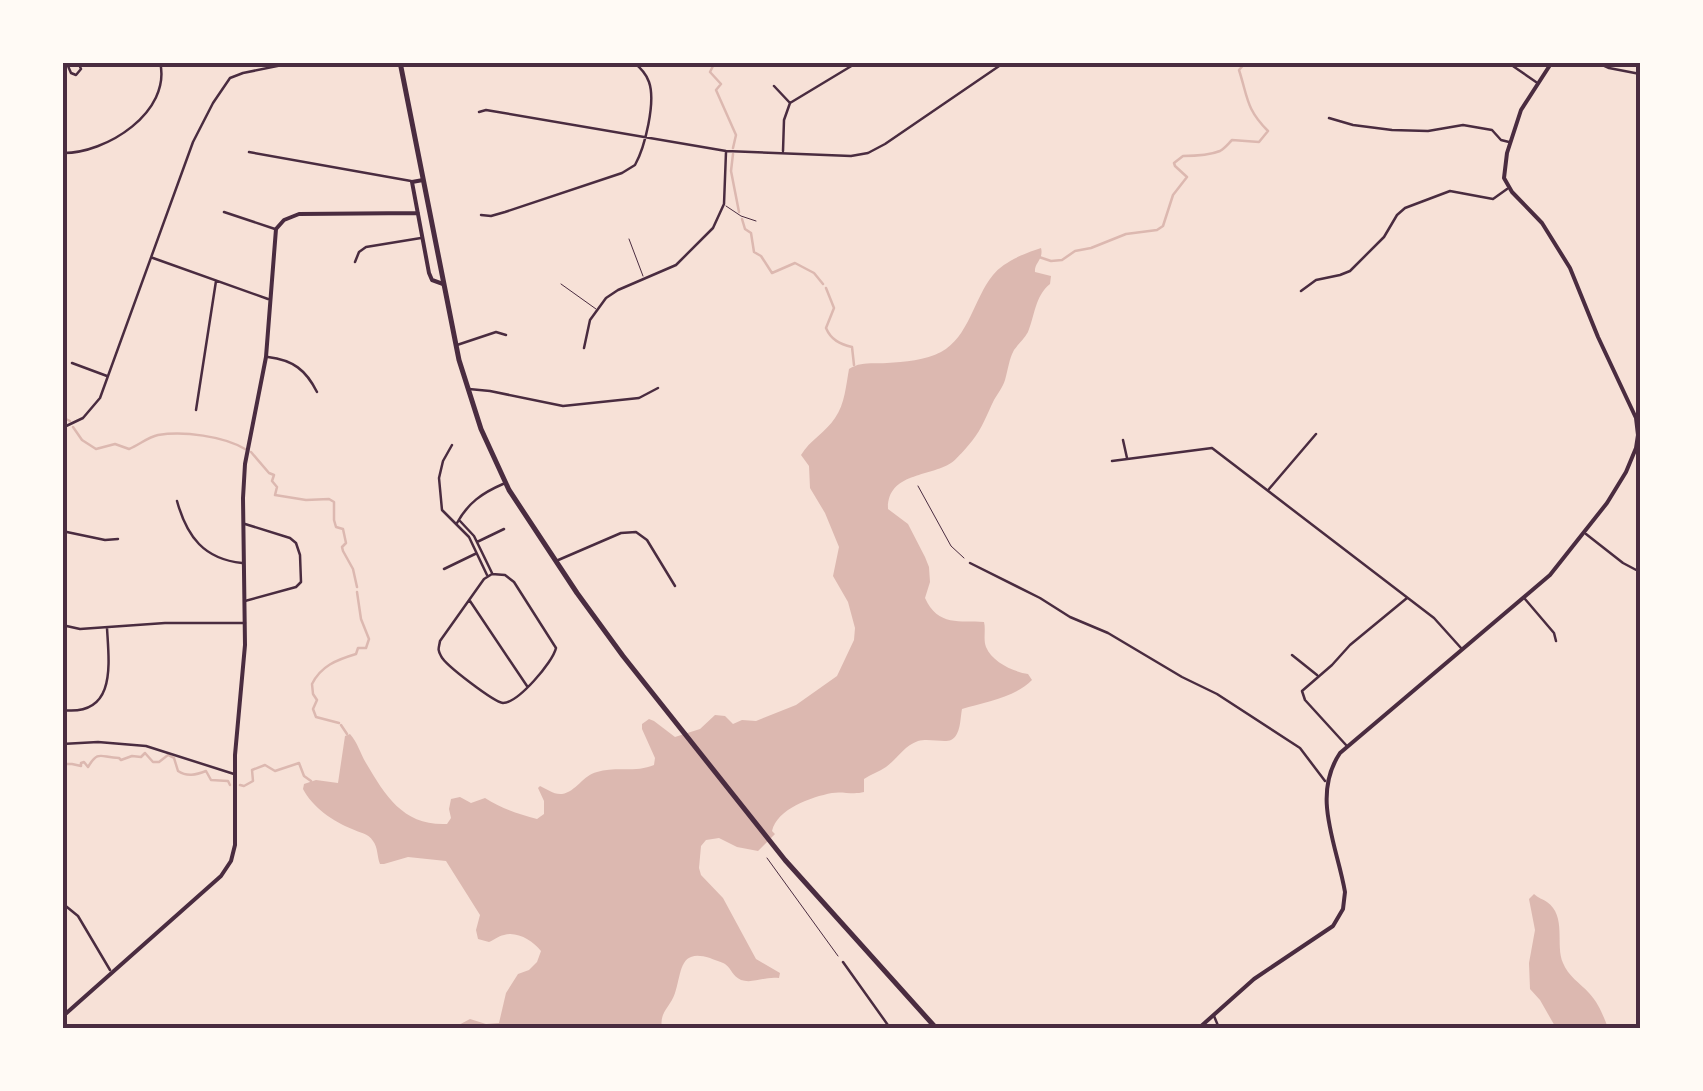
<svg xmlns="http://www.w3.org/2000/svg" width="1703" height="1091" font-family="'Alegreya Sans',sans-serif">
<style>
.water{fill:#dcb8b0}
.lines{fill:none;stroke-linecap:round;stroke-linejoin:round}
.stream{stroke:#dcb8b0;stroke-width:2.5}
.path{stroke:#4a2c40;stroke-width:1}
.service{stroke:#4a2c40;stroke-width:1}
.minor{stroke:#4a2c40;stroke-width:2.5}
.tertiary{stroke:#4a2c40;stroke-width:4}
.primary{stroke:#4a2c40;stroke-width:5}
.neatline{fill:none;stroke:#4a2c40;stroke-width:4}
</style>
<rect width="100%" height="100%" fill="#f7e1d7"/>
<path class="water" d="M1041,248C1044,259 1034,263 1035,272L1051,276L1050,284C1035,296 1035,315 1028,332C1024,339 1019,343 1014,350C1009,359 1008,370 1005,380C1003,387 998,393 994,400C987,414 982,429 972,441C968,446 955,461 951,463C929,477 887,473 888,509L908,524L925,557L929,567L930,582L925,598C938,627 960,620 984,622C986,630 983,639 986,647C992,662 1014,672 1028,674L1032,680C1016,697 985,702 962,709C960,719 961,735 951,740C944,743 929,738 918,741C904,746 897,759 886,767C879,772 871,774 864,779V792C853,795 842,791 832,793C811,797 777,809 772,831L775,834L758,851L737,847L719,838L706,840L701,846L699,868L701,875L723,898L756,959L780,973L779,978C765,976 753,984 741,980C732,976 732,969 725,964C722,962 714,960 710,958C679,948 682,972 675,993C670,1008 659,1012 662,1028H453L470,1019L486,1024L499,1023L506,993L518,974L529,970L537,962L541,951C533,941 517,931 504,935C498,936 494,940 489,942L478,939L476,930L480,915L446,861L408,857L384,864H380C377,857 378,847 373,841C368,833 360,833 352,829C334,822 312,807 303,789L304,784L316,780L338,783L345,736L350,734C358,743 360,753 366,763C386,797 404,826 447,824L451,818L449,809L451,799L460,797L471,803L485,798C502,809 519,814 537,819L544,814V801L538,788L540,786C547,789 554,795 562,794C576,792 583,775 597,772C615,766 636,773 654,765L655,758L642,729V724L649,719L654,721L675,737L700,729L715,715L725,716L733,724L742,720L756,721L796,705L837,676L854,640L855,628L848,602L833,576L839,547L825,513L810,488L809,466L801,455C810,440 826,432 835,418C845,404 846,385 849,369C861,361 873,364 887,363C904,362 926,360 941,352C969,337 974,298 993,275C1003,262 1025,253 1041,248Z
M1534,894C1538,898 1543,899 1547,902C1567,916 1555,945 1563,963C1568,976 1580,983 1589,993C1599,1004 1603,1015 1608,1028H1556L1540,1000L1530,989L1529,963L1535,930L1529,899Z"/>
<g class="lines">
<path class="stream" d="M715,62L710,72L721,84L716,90L736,135L733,148
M733,154L731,171L739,212
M742,219L745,229L751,233L754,252L761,256L772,273L795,263L814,273L823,284
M1039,257L1051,261L1062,260L1075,251L1091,248L1126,234L1157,230L1163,226L1173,195L1187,177L1175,166L1174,163L1183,156C1194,156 1210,155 1220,151C1225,148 1228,144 1232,140L1259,142L1268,131C1246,109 1248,98 1239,70L1246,62
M826,288L834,308L826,328C831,340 840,344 852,347L854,365
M62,417L70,421
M73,427L82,440L96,449L115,444L129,449C139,445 148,437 158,435C184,431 223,436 245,449
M251,452L269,473L274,475L272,481L277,487L275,495L306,500L329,499L334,502V520L336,527L343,529L346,543L342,547L343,551L353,569L357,587
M339,723L316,717L313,709L317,700L313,694L312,684C321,666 336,660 356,654L358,648H366L369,639L361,619L357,592
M341,725L347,734
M62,764H72L81,766V763L84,762L88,767C99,749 101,758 119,758L121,760L132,756L141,757L145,753L153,762H159L168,755L174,758L178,771C187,777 196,775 206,771L211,780L228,781L230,785
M240,785L244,786L253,781L252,770L265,765L275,771L299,763L304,776L311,781"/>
<path class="path" d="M918,486L951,546L964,558
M767,858L838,956"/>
<path class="service" d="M726,206L741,216L756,221
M629,239L643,276
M561,284L596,309"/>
<path class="minor" d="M1507,62L1536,82
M1596,62L1609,68L1640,74
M62,64L68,66L71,73L76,75L81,69L78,62
M774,86L790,103
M479,112L486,110L726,151L851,156L868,153L885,144L1005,62
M1329,118L1353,125L1392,130L1428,131L1463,125L1492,130L1501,140L1509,142
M783,151L784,120L790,103L858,62
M249,152L411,181
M62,153C106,154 172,112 160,62
M224,212L275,229
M481,215L491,216L505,212L622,173L635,165C645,147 656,102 649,82C646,73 641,68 633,62
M153,258L268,299
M355,262L359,252L366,247L421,238
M1301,291L1316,280L1340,275L1350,271L1384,237L1397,215L1405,208L1450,191L1493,199L1507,189
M457,345L496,332L506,335
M584,348L590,320L606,298L618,290L676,265L713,228L724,204L726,152
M268,357C293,360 306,370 317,392
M72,363L107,376
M469,389L490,391L563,406L639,398L658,388
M196,410L216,281
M62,428L83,418L100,398L193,142L213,103L230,78L243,73L297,62
M1123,440L1127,458
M452,445L443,461L439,478L442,510L469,537L487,575
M1112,461L1212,448L1434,618L1461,648
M1269,489L1316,434
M177,501C187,537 204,559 242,563
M460,521L474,536L492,573
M457,523C468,503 482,493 503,484
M245,524L290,538L296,543L300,555L301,582L296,587L245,601
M62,531L105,540L118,539
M1586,534L1623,563L1640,572
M477,542L504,529
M556,561L621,533L636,532L647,540L675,586
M970,563L1040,598L1070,617L1108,633L1182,677L1217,694L1300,748L1325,781
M444,569L475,554
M492,574L505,575L514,582L556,648C553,662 518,703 503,703C494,702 445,665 441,656C437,649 439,648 440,641L484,579Z
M1525,599L1554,633L1556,641
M470,601L527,686
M62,625L80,629L165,623H245
M1292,655L1317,675
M62,710C117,717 109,664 107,628
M62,744L98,742L146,746L234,774
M1346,745L1305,700L1302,691L1332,665L1350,645L1407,598
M62,903L78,916L110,970
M843,962L890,1028
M1214,1016L1219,1028"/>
<path class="tertiary" d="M423,180L412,182L429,273L432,280L443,284
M62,1017L221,876L231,861L235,845V755L245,645L243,498L245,464L266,357L276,229L284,220L299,214L418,213
M1199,1028L1254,979L1333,926L1343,909L1345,892C1337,845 1311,796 1340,753L1550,575L1607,503L1626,472L1636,448L1638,435L1636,418L1598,337L1570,268L1542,223L1512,192L1504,178L1507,153L1521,110L1552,62"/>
<path class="primary" d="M400,62L459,360L481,429L509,490L577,593L623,656L785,860L936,1028"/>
</g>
<rect width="1703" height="1091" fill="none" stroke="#fffaf5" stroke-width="130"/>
<rect x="65" y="65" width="1573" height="961" class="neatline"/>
</svg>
